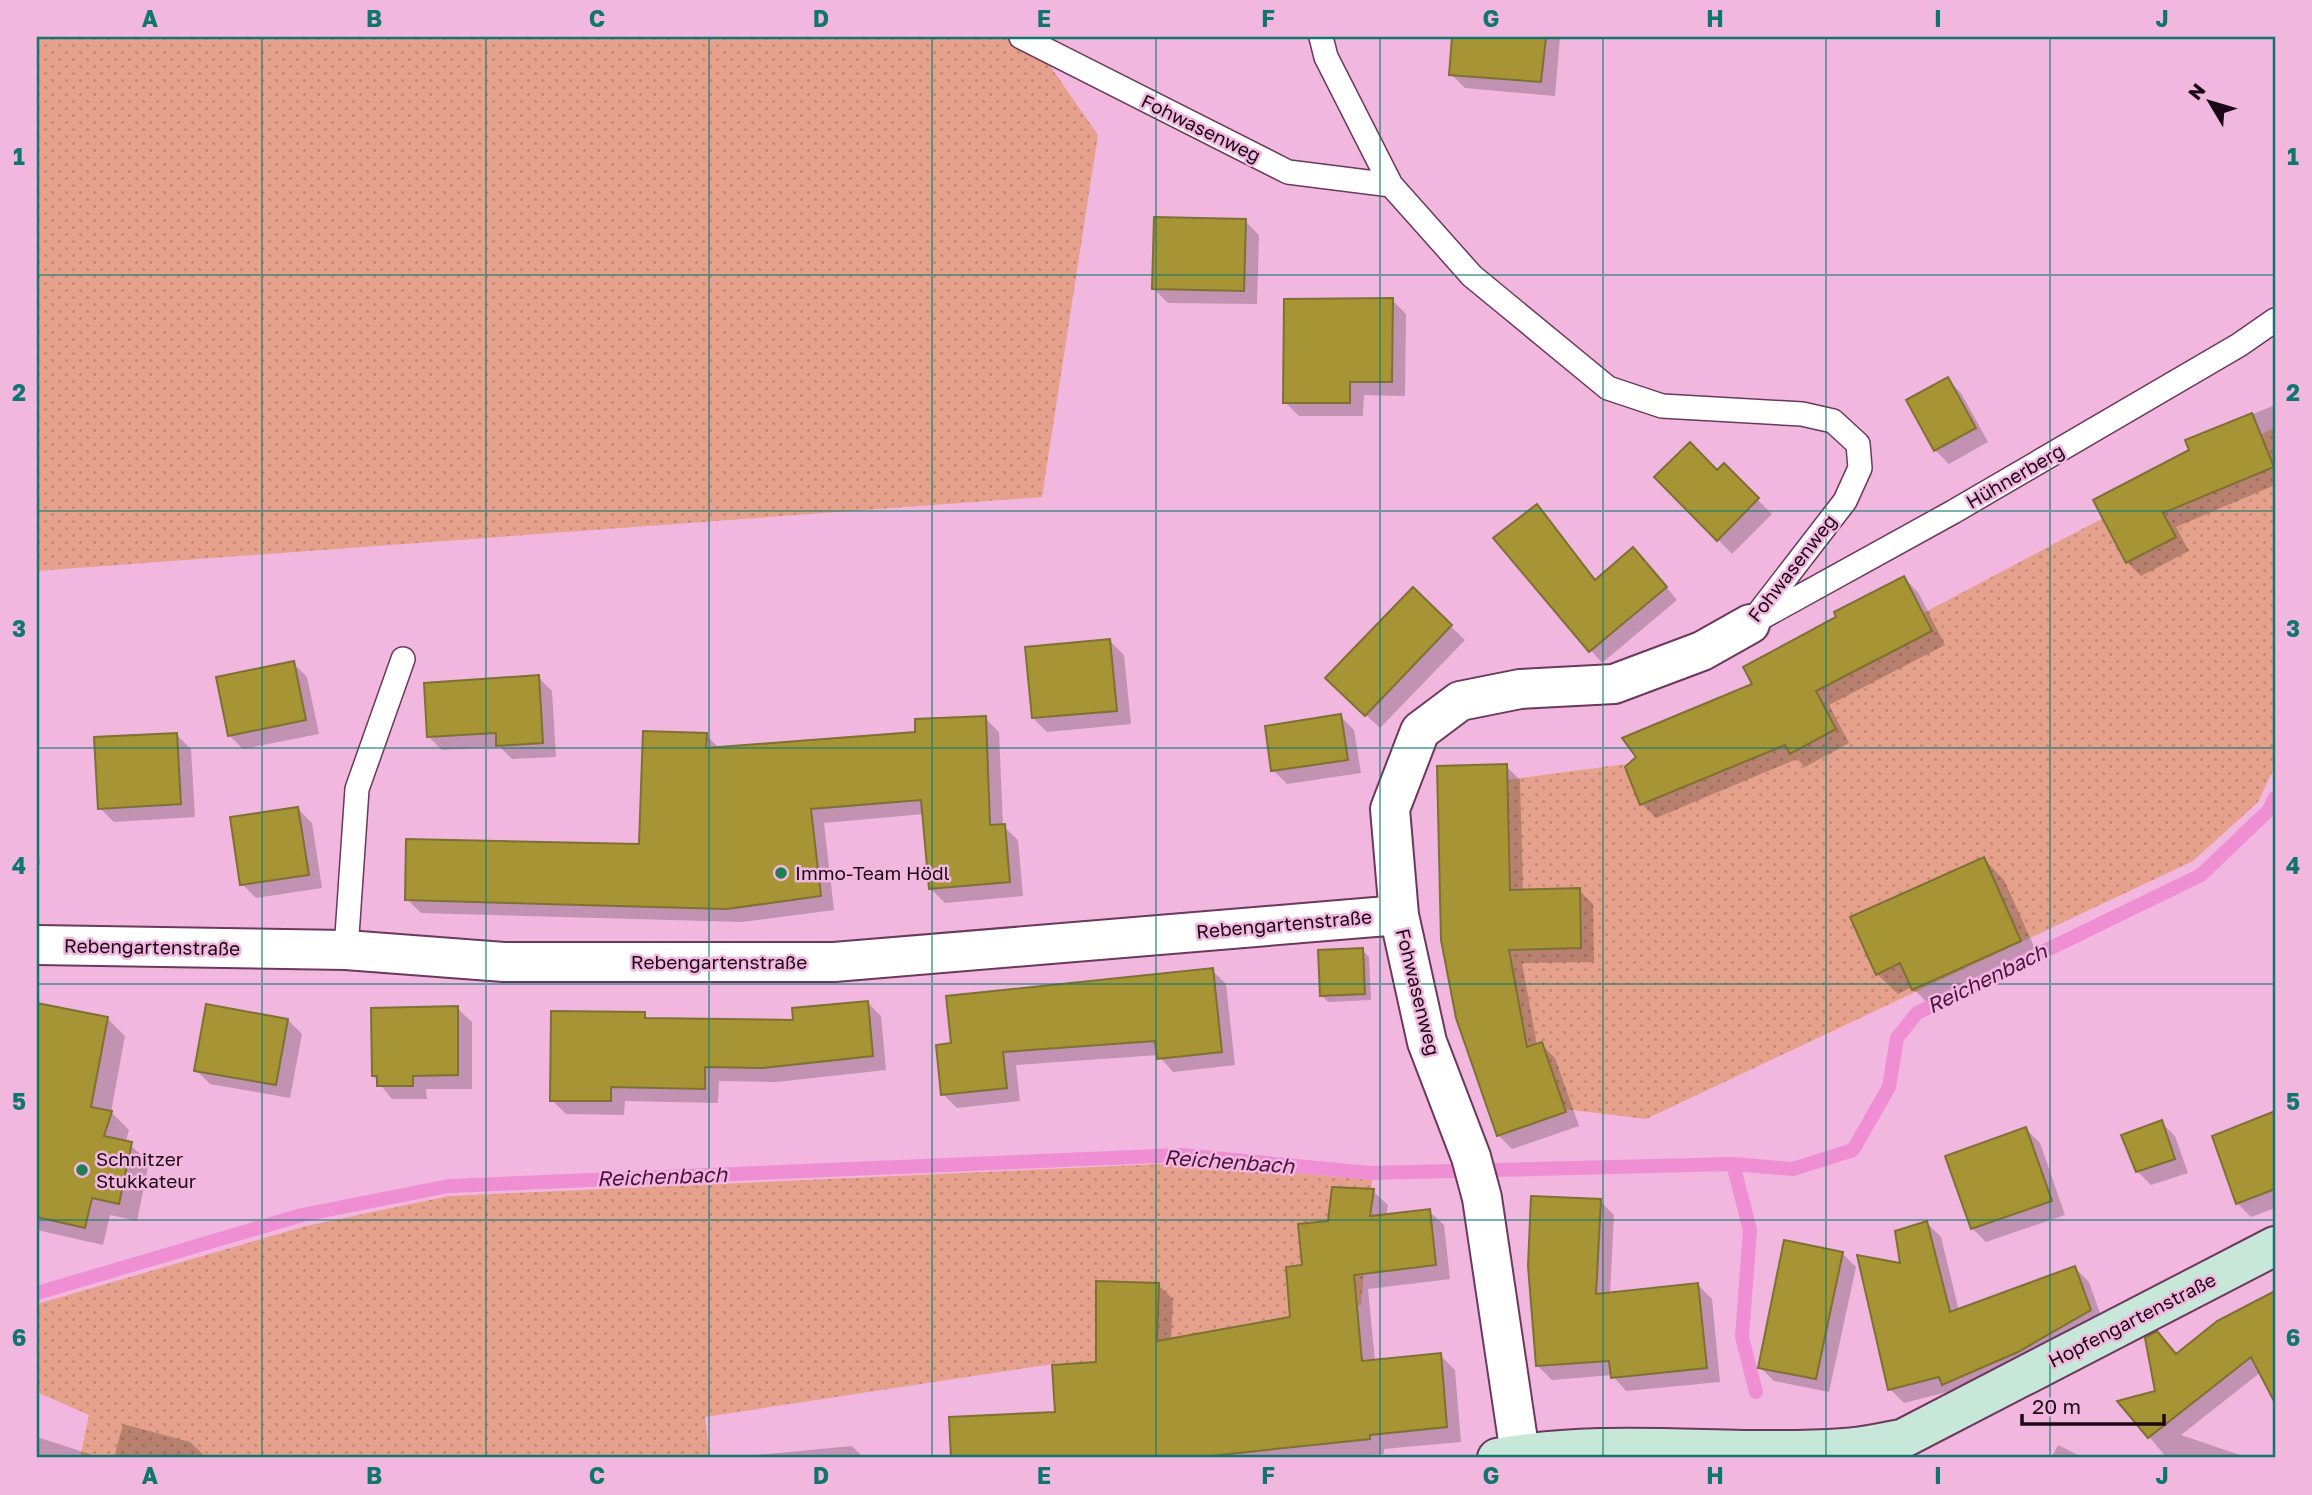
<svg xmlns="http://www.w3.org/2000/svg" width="2312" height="1495" font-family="'Golos Text',sans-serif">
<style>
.green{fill:url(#green-dots)}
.shadow{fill:#0003}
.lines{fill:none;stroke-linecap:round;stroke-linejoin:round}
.stream{stroke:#ef8ed3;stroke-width:14}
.building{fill:#a69435;stroke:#7d7133;stroke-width:2}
.lane-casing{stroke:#6a395c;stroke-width:26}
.street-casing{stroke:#6a395c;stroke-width:42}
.secondary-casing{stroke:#6a395c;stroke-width:42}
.lane{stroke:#fff;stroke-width:23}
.street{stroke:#fff;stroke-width:38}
.secondary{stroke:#c7e8d8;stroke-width:38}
.grid{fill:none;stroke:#0f766e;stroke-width:2;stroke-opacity:0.55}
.poi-dot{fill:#217d53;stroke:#f2b7df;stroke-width:2.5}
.labels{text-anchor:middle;stroke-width:5;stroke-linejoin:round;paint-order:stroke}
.street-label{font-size:19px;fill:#1b0816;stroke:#f2b7df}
.poi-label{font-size:19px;fill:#1b0816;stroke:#f2b7df;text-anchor:start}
.water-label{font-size:21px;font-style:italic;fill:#4c113f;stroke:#f2b7df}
.neatline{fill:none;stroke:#0f766e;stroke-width:2.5}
.grid-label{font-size:23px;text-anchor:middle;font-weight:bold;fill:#0f766e}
</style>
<defs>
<pattern id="green-dots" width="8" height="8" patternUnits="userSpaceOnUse" patternTransform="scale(1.75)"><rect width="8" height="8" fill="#e5a18b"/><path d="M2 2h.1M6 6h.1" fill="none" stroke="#c48977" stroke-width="1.8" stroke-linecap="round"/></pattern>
</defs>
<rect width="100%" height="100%" fill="#f2b7df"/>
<path class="green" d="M37,37H1030L1098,135L1042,497L37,571Z
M2275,427V766L2258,802L2193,861L1646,1119L1547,1107L1505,1014L1483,783L1642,762Z
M1185,1163L1372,1180L1361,1304L1318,1339L1182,1360L1059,1363L705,1417L710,1458H80L89,1415L37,1392V1304L306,1226L449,1196Z"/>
<path class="shadow" d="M1454,37H1560L1555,96L1465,88L1451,74Z
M1245,221L1259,235L1257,304L1168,303L1154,289Z
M1392,300L1406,314L1405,396L1364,395L1363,416H1299L1285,402Z
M1947,379L1961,393L1988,442L1949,464L1935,450Z
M2275,405V485L2176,527L2189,551L2141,576L2127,562L2191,451L2187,441Z
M1724,466L1772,514L1732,554L1657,477L1717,472Z
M1537,506L1597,581L1645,561L1677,600L1602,663L1495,538Z
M1904,578L1918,592L1945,645L1829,705L1849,743L1805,767L1797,759L1656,818L1642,804L1755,685L1839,617Z
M1413,590L1465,640L1380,728L1341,692Z
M1110,641L1124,655L1131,724L1047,732L1033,718Z
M293,663L307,677L319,734L243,749L229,735Z
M538,677L552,691L556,757L512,759L500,747L442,750L428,736Z
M1340,716L1354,730L1361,773L1287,784L1273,770Z
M985,718L999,732L1003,826L1018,840L1023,896L945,903L931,889L924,814L824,823L834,910L742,922L421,913L407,899L640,846L706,735L719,748L917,733Z
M177,735L191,749L195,817L114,822L100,808Z
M1506,766L1520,780L1523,891L1579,890L1593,904L1594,962L1522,963L1537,1045L1541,1044L1555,1058L1579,1126L1512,1149L1498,1135Z
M298,809L312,823L322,888L256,898L242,884Z
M37,829L40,865H37Z
M1984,859L2004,880L2041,962L1934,1010L1912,987L1898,994L1877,974Z
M1362,950L1369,957L1371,1000L1328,1002L1321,995Z
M1212,970L1226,984L1235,1065L1173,1072L1158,1055L1016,1065L1020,1101L957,1108L943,1094L953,1045Z
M867,1002L881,1016L886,1070L776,1082L719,1081L718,1103L625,1101L624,1115L566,1114L552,1100L644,1014L650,1020L795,1022Z
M37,1005L107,1018L125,1036L111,1112L129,1130L126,1141L149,1162L137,1221L110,1215L103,1245L37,1230Z
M457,1008L472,1022V1089H426L427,1099H392L373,1076Z
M288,1020L302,1034L290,1098L210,1084L196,1070Z
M2273,1114L2275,1117V1208L2251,1217L2237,1203L2214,1137Z
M2161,1122L2175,1136L2188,1173L2151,1185L2137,1171Z
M2026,1129L2040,1143L2065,1215L1986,1242L1972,1228Z
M1373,1191L1388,1205L1386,1216L1429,1211L1444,1225L1450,1279L1368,1289L1375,1361L1440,1355L1455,1370L1461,1442L1384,1449V1454L1340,1458H953L951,1418L1057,1413L1158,1285L1173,1299L1171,1340L1292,1318L1304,1266L1329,1222Z
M1600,1201L1614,1215L1610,1294L1698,1285L1712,1299L1720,1382L1626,1391L1612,1375L1552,1380L1538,1366Z
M1927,1223L1941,1237L1959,1311L2075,1268L2089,1282L2104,1325L1958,1398L1951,1391L1904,1403L1890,1389L1903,1266Z
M1842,1253L1856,1267L1829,1392L1774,1381L1760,1367Z
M2275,1292V1393L2261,1372L2181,1435L2249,1458H2167L2120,1402L2157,1392V1334L2177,1355L2218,1323Z
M123,1424L190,1442L207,1458H114Z
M37,1437L102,1458H37Z
M2058,1445L2084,1458H2051Z
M852,1446L864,1458H724Z"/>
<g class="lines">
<path class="stream" d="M1733,1164L1750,1230L1742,1337L1756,1392
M37,1293L302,1215L449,1186L1182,1155L1370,1173L1733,1164L1793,1169L1853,1150L1889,1087L1897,1038L1917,1013L2201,875L2269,810L2275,798"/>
</g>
<path class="building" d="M1452,37H1546L1541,82L1449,75Z
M1154,217L1246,219L1244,291L1152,289Z
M1393,298L1392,382H1350V403H1283L1284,299Z
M1948,377L1976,428L1934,451L1906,400Z
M2252,413L2274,467L2163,513L2176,537L2126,563L2093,500L2189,450L2185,440Z
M1690,442L1717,470L1724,463L1759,498L1717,541L1654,477Z
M1537,504L1595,580L1633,547L1667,587L1589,652L1493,538Z
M1904,576L1932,631L1816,691L1836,729L1790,754L1785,745L1640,805L1625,767L1636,757L1622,738L1752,684L1743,667L1836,617L1834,612Z
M1413,587L1452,625L1365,716L1325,678Z
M1110,639L1117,711L1032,718L1025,647Z
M294,661L306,720L228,736L216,677Z
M539,675L543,743L496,746V733L427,737L424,683Z
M1341,714L1348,760L1271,771L1265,726Z
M986,716L990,825L1005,824L1010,882L929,889L921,800L811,809L821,896L727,909L405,900L406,839L639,844L643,731L707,733L706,748L915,732V719Z
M177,733L181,804L98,809L94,737Z
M1507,764L1510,890L1580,888L1581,948L1509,950L1527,1047L1542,1042L1566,1112L1497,1136L1456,1018L1441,940L1437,766Z
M298,807L309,875L240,885L230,817Z
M1984,857L2021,941L1912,990L1900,963L1876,975L1850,917Z
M1363,948L1365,994L1320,996L1318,950Z
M1213,968L1222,1052L1157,1059L1155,1041L1003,1052L1007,1088L941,1095L936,1045L951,1043L946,996Z
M868,1001L873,1056L761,1068L705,1067V1089L611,1087V1101H550L551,1011L645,1012V1018L793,1020L792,1008Z
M37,1003L108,1017L91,1107L112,1111L104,1136L132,1142L119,1204L92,1198L85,1228L37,1217Z
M206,1004L288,1019L276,1085L194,1071Z
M458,1006V1075L413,1076V1086H377V1076H372L371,1008Z
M2275,1111V1189L2236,1204L2212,1136Z
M2162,1120L2175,1159L2136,1172L2121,1135Z
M2026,1127L2052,1201L1971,1229L1945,1156Z
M1332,1187L1374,1189L1370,1216L1430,1209L1436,1265L1354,1275L1362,1361L1441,1353L1447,1427L1370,1435V1439L1191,1458H951L949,1417L1055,1412L1052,1365L1096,1362V1281L1159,1283L1157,1341L1290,1317L1286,1267L1302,1265L1298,1224L1328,1221Z
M1531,1196L1601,1199L1596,1294L1698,1283L1707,1368L1611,1378L1609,1361L1536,1366L1528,1266Z
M1927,1221L1950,1312L2075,1266L2091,1310L2018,1352L1942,1385L1939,1377L1888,1390L1857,1255L1900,1263L1895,1231Z
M1784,1240L1843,1252L1816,1379L1758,1368Z
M2275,1291V1403L2251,1357L2148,1438L2117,1401L2155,1391L2145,1338L2157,1331L2176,1354L2217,1321Z"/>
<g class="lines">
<defs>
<path id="lane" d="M1021,37L1288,172L1391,185
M1321,37L1326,57L1391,185L1472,276L1608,388L1662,406L1802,414L1833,421L1858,444L1860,468L1845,501L1750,624
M1759,619L1953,512L2239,345L2275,320
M346,950L357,789L403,659"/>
<path id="street" d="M37,945L346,950L504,962H834L1399,915
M1520,1454L1482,1198L1471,1157L1427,1042L1399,915L1390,809L1420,731L1460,701L1520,689L1614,684L1702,651L1750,624"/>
<path id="secondary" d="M1497,1458C1611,1437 1729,1456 1844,1448C1863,1447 1883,1442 1902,1439L2275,1246"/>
</defs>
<use href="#lane" class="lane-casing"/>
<use href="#street" class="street-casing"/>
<use href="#secondary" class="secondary-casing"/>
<use href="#lane" class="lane"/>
<use href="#street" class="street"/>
<use href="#secondary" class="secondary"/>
</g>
<path class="grid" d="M262,37V1458M486,37V1458M709,37V1458M932,37V1458M1156,37V1458M1380,37V1458M1603,37V1458M1826,37V1458M2050,37V1458M37,275H2275M37,511H2275M37,748H2275M37,984H2275M37,1220H2275"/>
<g class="poi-dot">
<circle cx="781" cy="873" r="7"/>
<circle cx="82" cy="1170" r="7"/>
</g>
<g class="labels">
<g class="street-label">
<text transform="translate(1201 128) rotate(26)" y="7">Fohwasenweg</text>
<text transform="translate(2015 476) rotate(-30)" y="7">Hühnerberg</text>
<text transform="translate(1792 568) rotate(-52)" y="7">Fohwasenweg</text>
<text transform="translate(1284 924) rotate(-5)" y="7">Rebengartenstraße</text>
<text transform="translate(152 947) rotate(1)" y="7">Rebengartenstraße</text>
<text x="719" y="969">Rebengartenstraße</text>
<text transform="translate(1418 992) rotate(76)" y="7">Fohwasenweg</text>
<text transform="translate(2132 1320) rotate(-27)" y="7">Hopfengartenstraße</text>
</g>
<g class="poi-label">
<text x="795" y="880">Immo-Team Hödl</text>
<text x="96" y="1166">Schnitzer<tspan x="96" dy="22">Stukkateur</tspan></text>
</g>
<g class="water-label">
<text transform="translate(1987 979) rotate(-26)" y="7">Reichenbach</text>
<text transform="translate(1229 1162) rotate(4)" y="7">Reichenbach</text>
<text transform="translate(662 1177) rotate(-2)" y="7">Reichenbach</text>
</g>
</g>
<rect width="2312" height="1495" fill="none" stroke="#f2b7df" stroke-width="77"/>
<g transform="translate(2210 102) rotate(308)" stroke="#f2b7df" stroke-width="5" paint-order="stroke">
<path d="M0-5L12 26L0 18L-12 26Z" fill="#1b0816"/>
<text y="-10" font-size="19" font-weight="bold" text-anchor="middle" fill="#1b0816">N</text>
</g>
<path d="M2022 1414v10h142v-10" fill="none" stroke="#1b0816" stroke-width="3.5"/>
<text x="2032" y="1414" font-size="21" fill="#1b0816" stroke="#f2b7df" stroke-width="5" paint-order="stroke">20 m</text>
<rect x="38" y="38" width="2236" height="1418" class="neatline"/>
<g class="grid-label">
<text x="150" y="27">A</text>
<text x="374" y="27">B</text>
<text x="597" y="27">C</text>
<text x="821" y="27">D</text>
<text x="1044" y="27">E</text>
<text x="1268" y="27">F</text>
<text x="1491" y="27">G</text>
<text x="1715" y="27">H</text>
<text x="1938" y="27">I</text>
<text x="2162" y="27">J</text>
<text x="19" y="165">1</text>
<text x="2293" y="165">1</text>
<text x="19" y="401">2</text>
<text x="2293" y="401">2</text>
<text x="19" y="637">3</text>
<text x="2293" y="637">3</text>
<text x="19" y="874">4</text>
<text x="2293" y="874">4</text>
<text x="19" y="1110">5</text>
<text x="2293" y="1110">5</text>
<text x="19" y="1346">6</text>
<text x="2293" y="1346">6</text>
<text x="150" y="1484">A</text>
<text x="374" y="1484">B</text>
<text x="597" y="1484">C</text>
<text x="821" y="1484">D</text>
<text x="1044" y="1484">E</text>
<text x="1268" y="1484">F</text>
<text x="1491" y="1484">G</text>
<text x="1715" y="1484">H</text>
<text x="1938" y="1484">I</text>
<text x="2162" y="1484">J</text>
</g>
</svg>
